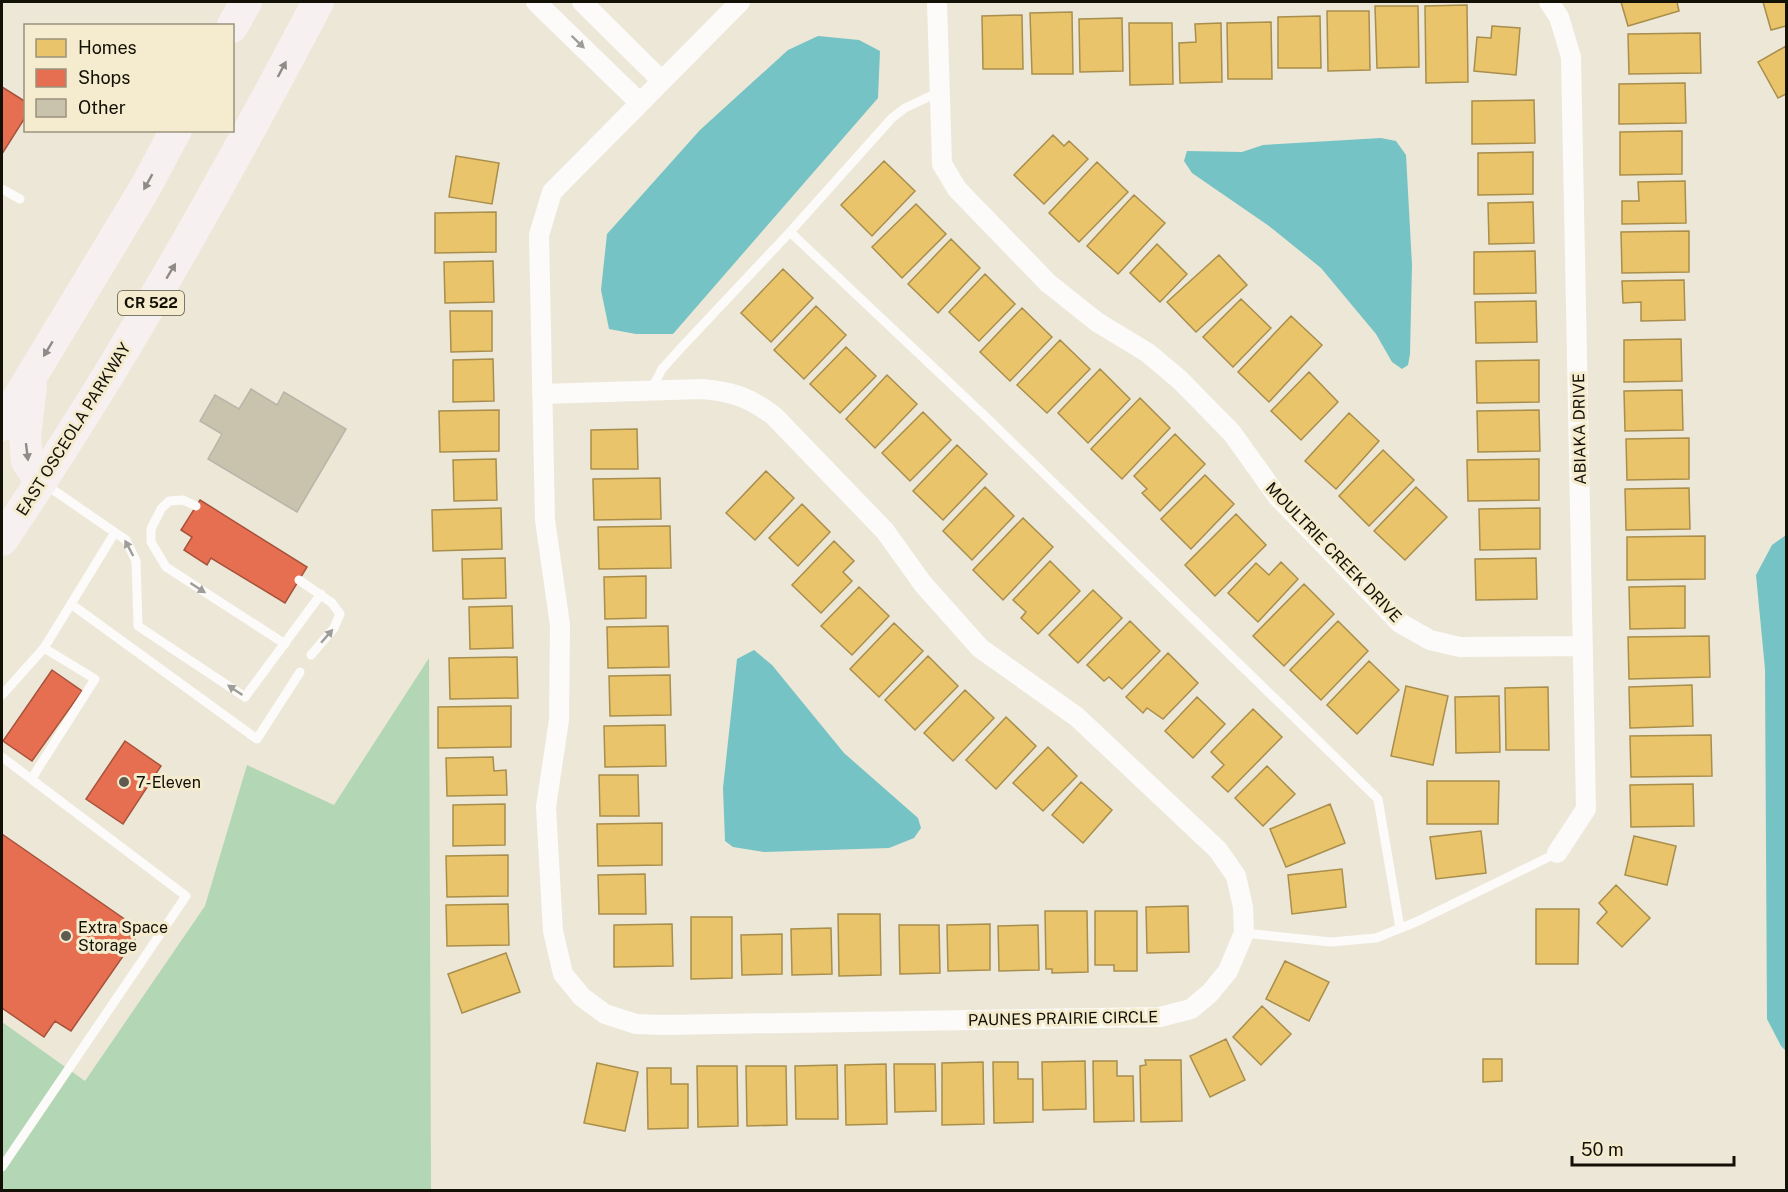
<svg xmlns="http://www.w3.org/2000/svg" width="1788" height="1192" font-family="'Public Sans',sans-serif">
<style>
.forest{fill:#b3d6b4}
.water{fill:#75c3c4}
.homes{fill:#e9c46a;stroke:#a98e4c;stroke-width:1.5}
.shops{fill:#e76f51;stroke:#a7523a;stroke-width:1.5}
.building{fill:#c9c3ad;stroke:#b8b4a8;stroke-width:1.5}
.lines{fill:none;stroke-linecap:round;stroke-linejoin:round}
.service{stroke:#fcfbf9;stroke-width:9}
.minor{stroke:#fcfbf9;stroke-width:20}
.primary{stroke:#f7f0f0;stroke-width:32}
.oneway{fill:#9f9d98}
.oneway2{fill:#908b87}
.poi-dot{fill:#5f5b4f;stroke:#f5ebce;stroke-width:2}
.labels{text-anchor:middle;stroke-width:6;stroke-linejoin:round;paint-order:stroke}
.shield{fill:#f5ebce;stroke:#575242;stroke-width:1.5}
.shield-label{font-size:15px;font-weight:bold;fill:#131006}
.street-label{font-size:16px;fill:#131006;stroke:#f5ebce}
.poi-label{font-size:16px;fill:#131006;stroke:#f5ebce;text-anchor:start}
</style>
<rect width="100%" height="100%" fill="#ece7d7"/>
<path class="forest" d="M429,658L431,1190H2V1022L85,1081L205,906L247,765L334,805Z"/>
<path class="water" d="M818,36L859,40L880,51L878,98L673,334H636L609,329L601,290L607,234L700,130L788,50Z
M1381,138L1396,141L1406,155L1412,265L1410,354L1408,365L1402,369L1392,362L1376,334L1321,268L1269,226L1192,173L1184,161L1187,151L1242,152L1263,145Z
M1786,535V1051L1781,1046L1767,1019L1765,669L1756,575L1772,545Z
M754,650L772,665L844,753L918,818L921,828L914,838L889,848L764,852L733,847L725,841L723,788L737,659Z"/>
<path class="homes" d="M1621,2H1677L1679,11L1628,26Z
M1763,2H1786V26L1771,30Z
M1467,5L1468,82L1426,83L1425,6Z
M1375,6H1418L1419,67L1377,68Z
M1327,11H1369L1370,70L1328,71Z
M1072,12L1073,74H1032L1030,13Z
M1022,15L1023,69H983L982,16Z
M1320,16L1321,68H1278V17Z
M1122,18L1123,71L1080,72L1079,19Z
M1271,22L1272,79H1228L1227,23Z
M1129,23H1172L1173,84L1130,85Z
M1221,23L1222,82L1180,83L1179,43L1196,42L1195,24Z
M1492,26L1520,28L1516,75L1474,71L1477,37L1491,38Z
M1700,33L1701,73L1629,74L1628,34Z
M1786,46V94L1778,98L1758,62Z
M1685,83L1686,123L1619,124V84Z
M1534,100L1535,143L1472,144V101Z
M1682,131V174L1620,175V132Z
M1053,135L1064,146L1069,141L1088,159L1044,204L1014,175Z
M1533,152V194L1478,195V153Z
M456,156L499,163L492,204L449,197Z
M884,161L915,191L872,236L841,205Z
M1097,162L1128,192L1079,242L1049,213Z
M1685,181L1686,223L1622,224V201H1639L1638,182Z
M1134,195L1165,223L1118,274L1087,246Z
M1533,202L1534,243L1489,244L1488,203Z
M916,204L946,234L902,278L872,247Z
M496,212V252L435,253V213Z
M1689,231V272L1622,273L1621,232Z
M951,239L980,268L938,313L908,284Z
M1157,244L1187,274L1160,302L1130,273Z
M1535,251L1536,293L1474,294V252Z
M1219,255L1247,285L1196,332L1167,302Z
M493,261L494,302L445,303L444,262Z
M783,269L813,298L771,342L741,313Z
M985,274L1015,304L979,341L949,312Z
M1684,280L1685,320L1641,321V302L1623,303L1622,281Z
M1241,299L1271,328L1233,367L1203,337Z
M1536,301L1537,342L1476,343L1475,302Z
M816,306L846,335L804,379L774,350Z
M1022,308L1052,337L1010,381L980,352Z
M450,311H492V351L451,352Z
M1291,316L1322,345L1269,402L1238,372Z
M1681,339L1682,381L1624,382V340Z
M1060,340L1090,369L1047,413L1017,385Z
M846,347L876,376L840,413L810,384Z
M493,359L494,401L453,402V360Z
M1539,360V402L1477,403L1476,361Z
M1100,369L1130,399L1088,443L1058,413Z
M1309,372L1338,402L1301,440L1271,411Z
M887,375L917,404L875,448L846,419Z
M1682,390L1683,430L1625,431L1624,391Z
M1140,398L1170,428L1122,479L1091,449Z
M499,410V451L440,452L439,411Z
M1539,410L1540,451L1478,452L1477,411Z
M923,412L951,440L910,481L882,453Z
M1349,413L1379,441L1336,489L1305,461Z
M637,429L638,469H591V430Z
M1175,434L1205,464L1160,511L1142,493L1147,489L1134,476Z
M1689,438V479L1627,480L1626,439Z
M957,445L987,474L943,520L913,491Z
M1383,450L1414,480L1369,526L1339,496Z
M496,459L497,500L454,501L453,460Z
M1539,459V500L1468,501L1467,460Z
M766,471L794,498L755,540L726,513Z
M1205,475L1234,504L1191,549L1161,519Z
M660,478L661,519L594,520L593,479Z
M985,487L1014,516L972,560L943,531Z
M1416,487L1447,517L1405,560L1374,531Z
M1689,488L1690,529L1626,530L1625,489Z
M802,504L830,532L798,566L769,538Z
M501,508L502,549L433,551L432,510Z
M1540,508V549L1480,550L1479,509Z
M1236,514L1266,545L1215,596L1185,565Z
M1023,518L1053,547L1003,600L973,570Z
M670,526L671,568L599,569L598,527Z
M1705,536V579L1627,580V537Z
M834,541L854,561L843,572L852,581L821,613L792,585Z
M505,558L506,598L463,599L462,559Z
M1536,558L1537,599L1476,600L1475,559Z
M1050,561L1080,591L1038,634L1021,618L1026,612L1013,600Z
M1281,562L1298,579L1258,622L1228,593L1256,563L1269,575Z
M646,576V618L605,619L604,577Z
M1304,584L1334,614L1284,666L1253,636Z
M1685,586V628L1630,629L1629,587Z
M859,587L889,616L852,655L821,626Z
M1093,590L1122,618L1078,663L1049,635Z
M512,606L513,648L470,649L469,607Z
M1130,621L1160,651L1122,689L1109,677L1104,681L1087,665Z
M1338,621L1368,651L1321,700L1290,670Z
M894,623L923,651L879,697L850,669Z
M668,626L669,667L608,668L607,627Z
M1709,636L1710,677L1629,679L1628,637Z
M1168,653L1198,683L1163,719L1147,708L1143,713L1126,697Z
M928,656L958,686L915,730L885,700Z
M517,657L518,698L450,699L449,658Z
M1369,661L1399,690L1357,734L1327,705Z
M670,675L671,715L610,716L609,676Z
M1692,685L1693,726L1630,728L1629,687Z
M1406,686L1448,696L1433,765L1391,756Z
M1548,687L1549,750H1506L1505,688Z
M965,690L994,718L953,761L924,733Z
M1499,696L1500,752L1456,753L1455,697Z
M1197,697L1225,724L1193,758L1165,731Z
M511,706V747L438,748V707Z
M1253,709L1282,737L1228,792L1212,777L1224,765L1211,752Z
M1006,717L1036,746L996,789L966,760Z
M665,725L666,766L605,767L604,726Z
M1711,735L1712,776L1631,777L1630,736Z
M1048,747L1077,776L1043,811L1013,783Z
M493,757L494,771L506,770L507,795L447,796L446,758Z
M1267,766L1295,794L1263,826L1235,798Z
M599,775H638L639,816H600Z
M1427,781H1499L1498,824H1427Z
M1081,782L1112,810L1083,843L1052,815Z
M1693,784L1694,826L1631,827L1630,785Z
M505,804V845L453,846V805Z
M1330,804L1345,843L1286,867L1270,829Z
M662,823V865L598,866L597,824Z
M1481,831L1486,873L1436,879L1430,837Z
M1634,836L1676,846L1667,885L1625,875Z
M508,855V896L447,897L446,856Z
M1342,869L1346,907L1292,914L1288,875Z
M645,874L646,914H599L598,875Z
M1616,885L1650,918L1622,947L1597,923L1607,912L1599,903Z
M508,904L509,945L447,946L446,905Z
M1188,906L1189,952L1147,953L1146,907Z
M1536,909H1579L1578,964H1536Z
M1045,911H1087L1088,972L1052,973V969H1046Z
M1095,911H1137V971H1114V965H1095Z
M838,914H880L881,975L839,976Z
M691,917H732V978L691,979Z
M672,924L673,966L614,967V925Z
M990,924V970L948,971L947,925Z
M899,925H939L940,973L900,974Z
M1038,925L1039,970L999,971L998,926Z
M831,928L832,974L792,975L791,929Z
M782,934V974L742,975L741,935Z
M506,953L520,992L462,1013L448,974Z
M1285,961L1329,982L1309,1021L1266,999Z
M1262,1006L1291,1034L1261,1065L1233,1037Z
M1226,1039L1245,1080L1210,1097L1190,1056Z
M1483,1059H1502V1081L1483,1082Z
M1145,1060H1181L1182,1121L1141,1122L1140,1066L1146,1065Z
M1085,1061L1086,1109L1043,1110L1042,1062Z
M1093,1061H1117V1076H1133L1134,1121L1094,1122Z
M983,1062L984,1124L942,1125V1063Z
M993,1062H1018V1079H1033V1122L994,1123Z
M597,1063L638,1072L625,1131L584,1123Z
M886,1064L887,1124L846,1125L845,1065Z
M894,1064H935L936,1111L895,1112Z
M837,1065L838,1119H796L795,1066Z
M697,1066H737L738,1126L698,1127Z
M746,1066H786L787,1125L747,1126Z
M647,1068H671V1084H688V1128L648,1129Z"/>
<path class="shops" d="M2,87L26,102V116L2,154Z
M200,500L307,567L285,603L211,558L207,565L184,550L192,537L181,530Z
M52,670L82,691L32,761L3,741Z
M125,741L161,766L123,824L86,799Z
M2,834L133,925L127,934L135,939L71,1031L55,1021L44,1037L2,1008Z"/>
<path class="building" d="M251,389L277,405L284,392L346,429L297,512L208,459L222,434L200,421L215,395L239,409Z"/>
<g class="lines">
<path class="service" d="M2,189L20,199
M790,232L892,118L905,108L939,92
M651,390L662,369L680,349L790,232L987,418L1378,799L1400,928
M46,485L126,540L136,561L138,626L245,697L321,594
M196,506L183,500L169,501L161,509L151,529V542L166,567L285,644
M299,580L332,603L340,614L334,628L311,655
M71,604L257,739L300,672
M2,695L44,648L114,534
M2,757L186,896L2,1167
M32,778L95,679L44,648
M1244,933L1331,942L1376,938L1416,922L1557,853"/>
<path class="minor" d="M536,2L640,103
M582,2L662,81
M937,2L942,164L957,189L1048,283L1097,322L1148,353L1180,380L1232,433L1277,496L1400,623L1430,640L1460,647L1583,646
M1549,2L1559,17L1571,57L1586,809L1557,853
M542,394L703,389C733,392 749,397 774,416L885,531L923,584L980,648L1077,717L1218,850L1236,876L1243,907L1244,933L1228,971L1210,993L1191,1009L1160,1017L662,1025L636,1024L605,1014L582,997L563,974L553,931L546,807L559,720L560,625L545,520L539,235L552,192L740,2"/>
<path class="primary" d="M232,27L246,2
M31,386L25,436L27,461L41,482
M2,425L145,188L176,130
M2,540C119,368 221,186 318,2"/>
</g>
<defs><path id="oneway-solid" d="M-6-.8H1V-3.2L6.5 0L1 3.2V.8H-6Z" transform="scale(1.5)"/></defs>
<g class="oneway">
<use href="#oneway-solid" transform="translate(578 42) rotate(44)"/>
<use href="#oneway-solid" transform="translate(129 548) rotate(-118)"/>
<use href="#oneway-solid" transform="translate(198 588) rotate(33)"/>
<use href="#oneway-solid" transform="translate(327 636) rotate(-49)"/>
<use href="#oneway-solid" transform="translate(235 690) rotate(-146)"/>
</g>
<g class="oneway2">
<use href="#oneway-solid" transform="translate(282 69) rotate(-62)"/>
<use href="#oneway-solid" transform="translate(148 182) rotate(119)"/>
<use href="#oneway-solid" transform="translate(171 271) rotate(-59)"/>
<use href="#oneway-solid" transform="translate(48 349) rotate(121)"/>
<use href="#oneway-solid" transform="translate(27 452) rotate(83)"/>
</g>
<g class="poi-dot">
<circle cx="124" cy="782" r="6"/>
<circle cx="66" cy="936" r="6"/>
</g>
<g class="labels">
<rect class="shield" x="118" y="291" width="66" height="24" rx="4.5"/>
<g class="shield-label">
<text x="151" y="308">CR 522</text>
</g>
<g class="street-label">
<text transform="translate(73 429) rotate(-58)" y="6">EAST OSCEOLA PARKWAY</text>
<text transform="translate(1579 429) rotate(-91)" y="6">ABIAKA DRIVE</text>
<text transform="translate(1334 552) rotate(46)" y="6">MOULTRIE CREEK DRIVE</text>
<text transform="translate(1063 1018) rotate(-1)" y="6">PAUNES PRAIRIE CIRCLE</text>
</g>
<g class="poi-label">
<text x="136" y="788">7-Eleven</text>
<text x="78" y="933">Extra Space<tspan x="78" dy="18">Storage</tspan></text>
</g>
</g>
<rect width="1788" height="1192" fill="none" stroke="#131006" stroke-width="6"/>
<rect x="24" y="24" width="210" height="108" fill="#f5ebce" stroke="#9b937e" stroke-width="1.5"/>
<rect x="36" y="39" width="30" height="18" fill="#e9c46a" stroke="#9b937e" stroke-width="1.5"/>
<text x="78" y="54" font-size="18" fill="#131006">Homes</text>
<rect x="36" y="69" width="30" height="18" fill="#e76f51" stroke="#9b937e" stroke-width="1.5"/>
<text x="78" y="84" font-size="18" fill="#131006">Shops</text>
<rect x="36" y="99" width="30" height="18" fill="#c9c3ad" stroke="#9b937e" stroke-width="1.5"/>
<text x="78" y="114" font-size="18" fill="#131006">Other</text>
<path d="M1572 1156v9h162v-9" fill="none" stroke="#131006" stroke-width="3"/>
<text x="1581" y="1156" font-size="18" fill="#131006" stroke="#f5ebce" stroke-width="4.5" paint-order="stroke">50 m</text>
</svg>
